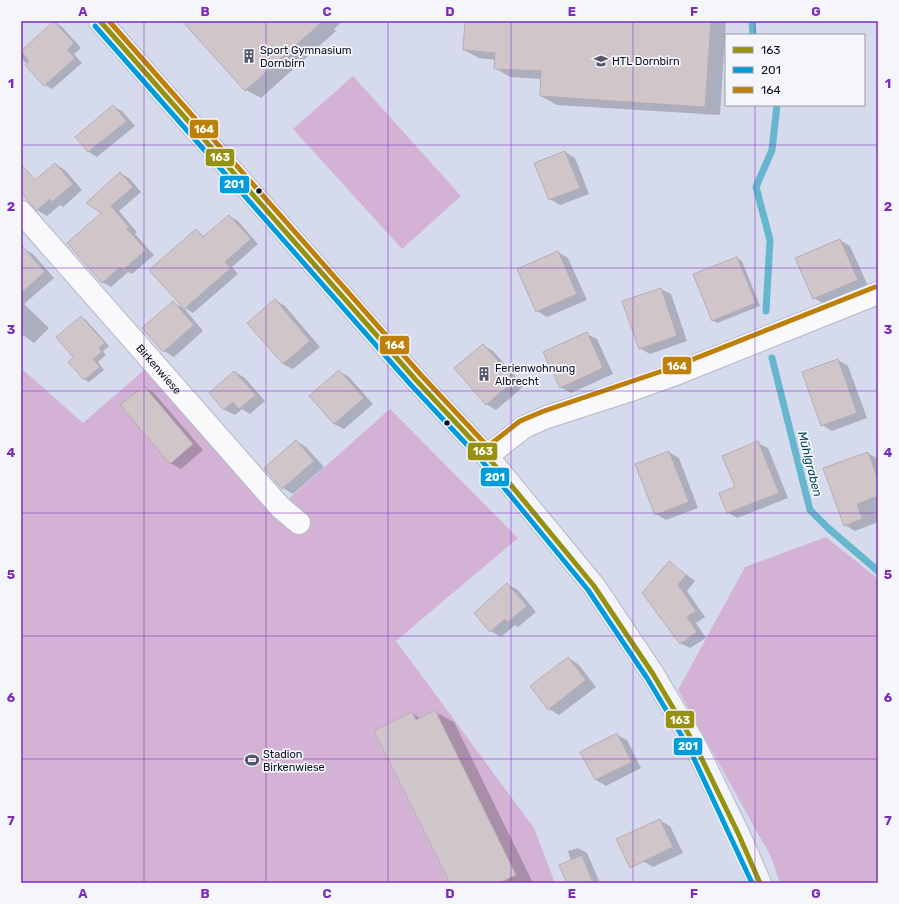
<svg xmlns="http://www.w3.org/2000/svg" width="899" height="904" font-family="Rubik,sans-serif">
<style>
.green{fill:#d4b2d5}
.shadow{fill:#0003}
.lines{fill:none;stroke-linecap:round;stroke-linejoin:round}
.stream{stroke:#66b6ce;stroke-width:7}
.building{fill:#d0c6ca;stroke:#b7acb2}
.minor-casing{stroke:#b4b7ca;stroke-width:24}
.secondary-casing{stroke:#b4b7ca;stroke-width:24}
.minor{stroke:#f9f9fc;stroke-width:22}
.secondary{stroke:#f3f4f9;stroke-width:22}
.bus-1-casing{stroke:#f5f6fc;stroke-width:8}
.bus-2-casing{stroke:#f5f6fc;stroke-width:8}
.bus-3-casing{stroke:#f5f6fc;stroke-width:8}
.bus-1{stroke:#96920f;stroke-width:5}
.bus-2{stroke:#019ddb;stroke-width:5}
.bus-3{stroke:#bd8109;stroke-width:5}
.grid{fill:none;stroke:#7b2cbf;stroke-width:1;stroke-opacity:0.55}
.bus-dot{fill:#0e1125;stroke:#f5f6fc;stroke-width:1.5}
.labels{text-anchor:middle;stroke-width:3.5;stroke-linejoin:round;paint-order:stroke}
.poi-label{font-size:11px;fill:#0e1125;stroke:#f5f6fc;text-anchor:start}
.street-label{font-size:11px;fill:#0e1125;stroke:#f5f6fc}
.water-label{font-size:12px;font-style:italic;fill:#064957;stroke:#f5f6fc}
.line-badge{stroke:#f5f6fc;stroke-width:1.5}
.badge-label{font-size:11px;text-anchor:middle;font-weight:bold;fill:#fff}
.neatline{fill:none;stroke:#7b2cbf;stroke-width:1.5}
.grid-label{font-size:13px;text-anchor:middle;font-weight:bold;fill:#7b2cbf}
</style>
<rect width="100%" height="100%" fill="#d6daed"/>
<path class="green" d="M353,76L461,196L402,249L293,129Z
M150,365L284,503L390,409L518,538L396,641L534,828L555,883H21V368L83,423Z
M826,537L878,579V883H780L771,857L678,690L745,567Z"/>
<path class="shadow" d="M184,21H343L334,29L336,31L261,98L246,90Z
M467,21H726L720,115L557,105L541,96L542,79L510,77L495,68L496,60L479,58L464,50Z
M55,22L62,27L81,48L74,54L82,63L52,89L45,85L21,58V52Z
M113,106L122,111L135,126L97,157L89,152L77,137Z
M565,152L575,158L589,194L560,205L550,199Z
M55,164L65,170L82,190L63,207L60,205L47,216L37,210Z
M121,174L129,178L141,192L119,211L137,232L135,234L154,255L132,274L128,272L111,287L102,282V213Z
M229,216L238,221L258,244L232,267L238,274L193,313L185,308L150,270L196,231L205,237Z
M840,240L850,246L868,286L824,304L814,298L797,258Z
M24,249L33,254L54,278L24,304L49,328L34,343L21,334V251Z
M558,252L568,258L587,300L547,317L537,311Z
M737,258L742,261L760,306L717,323L712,320Z
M661,289L671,294L687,341L650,354L639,348Z
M275,300L285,306L320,347L293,369L283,364Z
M173,303L184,308L203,331L174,357L164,351Z
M81,317L86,320L109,346L103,351L106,355L98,362L104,370L89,382L85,380L69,362L75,357Z
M587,334L597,339L613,374L571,393L560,387Z
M483,345L493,351L524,386L496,410L486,404Z
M838,360L848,366L867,418L832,431L822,425Z
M339,371L349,377L373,404L344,429L334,424Z
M235,372L245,378L265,401L250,414L242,409L235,415L225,410L210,393Z
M144,387L154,393L203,450L181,469L170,463Z
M296,441L306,447L324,467L293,494L283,488Z
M758,443L768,448L788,498L737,518L727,512Z
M669,452L679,458L698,508L666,520L656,514Z
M868,453L878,459V522L855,531L845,525Z
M669,562L695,581L687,591L705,617L696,623L706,638L690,648L680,643Z
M508,585L518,590L536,612L518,627L515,625L501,637L491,631L475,613Z
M568,658L578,664L596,687L559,715L549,709Z
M435,712L454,722L533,883H451L412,713L421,719Z
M617,735L627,740L641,768L606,786L596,780L582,753Z
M659,820L670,826L683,853L653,867L643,861Z
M578,848L587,853L600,883H568L571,861L568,851Z"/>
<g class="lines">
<path class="stream" d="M752,21L753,35
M766,311L770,240L756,187L772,150L777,105
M772,358L810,510L828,528L878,571"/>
</g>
<path class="building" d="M54,21L74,43L67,50L75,58L44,86L25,65L29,61L21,51Z
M182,21H323L245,91Z
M465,21H711L705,107L540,96L541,71L494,69L495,53L463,50Z
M113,105L127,121L88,152L75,137Z
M565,151L580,188L549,200L534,163Z
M55,163L73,184L52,202L50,199L36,211L21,192V164L35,180Z
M120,172L133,187L111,206L129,227L127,229L146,250L123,270L120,267L102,283L67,243L101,213L86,203Z
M229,215L251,239L225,262L231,268L184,309L149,270L196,229L203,237Z
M840,239L858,280L813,299L795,258Z
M21,245L45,272L21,293Z
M558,251L577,294L536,312L517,269Z
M737,257L756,303L712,321L693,274Z
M661,288L677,336L639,349L622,301Z
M275,299L310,341L283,364L247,323Z
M173,301L194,325L163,352L142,328Z
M81,316L105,343L99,348L102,352L93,359L100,367L84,380L68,362L73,357L56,337Z
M587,332L603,368L560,388L543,352Z
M483,344L515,380L486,405L454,368Z
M838,359L857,413L821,426L802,372Z
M339,370L364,398L334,424L309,396Z
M234,371L256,395L239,409L233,402L224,410L209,393Z
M144,386L193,444L170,464L120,405Z
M296,440L314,461L282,489L264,468Z
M758,441L779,493L727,513L719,493L735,487L722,456Z
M669,451L689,502L655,515L635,464Z
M868,452L878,479V496L857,504L862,519L844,526L823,468Z
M669,561L686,575L678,585L696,611L687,617L697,632L680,644L642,593Z
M507,583L527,606L508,622L505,619L490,632L474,613Z
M568,657L586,680L548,710L530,686Z
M435,710L516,875L499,883H450L374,731L412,712L416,720Z
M617,733L632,762L595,780L580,752Z
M660,819L673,847L630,868L616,839Z
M582,855L593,883H567L559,865Z"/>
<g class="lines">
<defs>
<g id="minor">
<path id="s1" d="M21,212L280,507L299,523"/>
<path d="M487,456L524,427L547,417L634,389L673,375L878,293"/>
</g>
<path id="secondary" d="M100,21L416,380L487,456L594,586L653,674L695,745L738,833L760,883"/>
</defs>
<use href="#minor" class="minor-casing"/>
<use href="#secondary" class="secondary-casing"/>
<use href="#minor" class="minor"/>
<use href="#secondary" class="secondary"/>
<defs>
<path id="bus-1" d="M100,21L416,380L487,456L594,586L653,674L695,745L738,833L760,883"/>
<path id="bus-2" d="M95,26L411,385L482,461L588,590L647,678L689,748L752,883"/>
<path id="bus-3" d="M109,21L421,375L492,451
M483,450L520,421L544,411L671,368L875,287"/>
</defs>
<use href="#bus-1" class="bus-1-casing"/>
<use href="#bus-2" class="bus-2-casing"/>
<use href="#bus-3" class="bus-3-casing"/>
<use href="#bus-1" class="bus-1"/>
<use href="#bus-2" class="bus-2"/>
<use href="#bus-3" class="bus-3"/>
</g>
<path class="grid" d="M144,21V883M266,21V883M388,21V883M511,21V883M633,21V883M755,21V35M755,105V883M21,145H878M21,268H878M21,391H878M21,513H878M21,636H878M21,759H878"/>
<defs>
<symbol id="building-bare" viewBox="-9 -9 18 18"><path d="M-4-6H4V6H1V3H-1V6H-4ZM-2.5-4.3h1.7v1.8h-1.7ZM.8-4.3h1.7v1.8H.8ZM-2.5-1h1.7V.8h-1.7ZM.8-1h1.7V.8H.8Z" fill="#54576b" stroke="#f5f6fc" stroke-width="2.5" paint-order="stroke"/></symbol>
<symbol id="school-bare" viewBox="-9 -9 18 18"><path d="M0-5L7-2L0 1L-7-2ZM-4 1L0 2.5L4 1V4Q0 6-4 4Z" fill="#54576b" stroke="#f5f6fc" stroke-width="2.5" paint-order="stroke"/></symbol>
<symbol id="stadium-bare" viewBox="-9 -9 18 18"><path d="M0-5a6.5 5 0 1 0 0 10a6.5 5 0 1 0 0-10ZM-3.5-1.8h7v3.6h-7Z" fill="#54576b" stroke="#f5f6fc" stroke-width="2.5" paint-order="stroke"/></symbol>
</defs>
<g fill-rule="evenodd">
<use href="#building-bare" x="239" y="46" width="20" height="20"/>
<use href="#school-bare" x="591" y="51" width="20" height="20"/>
<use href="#building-bare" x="474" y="364" width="20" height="20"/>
<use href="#stadium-bare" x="242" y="750" width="20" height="20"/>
</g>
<g class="bus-dot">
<circle cx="259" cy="191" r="3.5"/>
<circle cx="447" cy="423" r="3.5"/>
</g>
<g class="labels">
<g class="poi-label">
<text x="260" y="54">Sport Gymnasium<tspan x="260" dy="13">Dornbirn</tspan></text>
<text x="612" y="65">HTL Dornbirn</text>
<text x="495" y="372">Ferienwohnung<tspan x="495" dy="13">Albrecht</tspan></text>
<text x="263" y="758">Stadion<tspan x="263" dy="13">Birkenwiese</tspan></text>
</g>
<g class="street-label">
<text dy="4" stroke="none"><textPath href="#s1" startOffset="209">Birkenwiese</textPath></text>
</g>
<g class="water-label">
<text transform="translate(810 464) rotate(76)" y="4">Mühlgraben</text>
</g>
</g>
<g class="line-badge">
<rect x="189" y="119" width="30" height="20" rx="4" fill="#bd8109"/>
<rect x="205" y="148" width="30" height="19" rx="4" fill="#96920f"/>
<rect x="219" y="175" width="31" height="19" rx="4" fill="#019ddb"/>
<rect x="379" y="335" width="31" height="20" rx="4" fill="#bd8109"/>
<rect x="662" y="356" width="30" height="19" rx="4" fill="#bd8109"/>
<rect x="467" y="442" width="31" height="19" rx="4" fill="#96920f"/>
<rect x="480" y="467" width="30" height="20" rx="4" fill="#019ddb"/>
<rect x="665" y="710" width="30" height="19" rx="4" fill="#96920f"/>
<rect x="673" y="737" width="30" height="19" rx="4" fill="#019ddb"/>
</g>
<g class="badge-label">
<text x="204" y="133">164</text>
<text x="220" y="161">163</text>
<text x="234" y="188">201</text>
<text x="395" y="349">164</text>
<text x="677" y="370">164</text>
<text x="483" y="455">163</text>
<text x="495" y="481">201</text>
<text x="680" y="724">163</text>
<text x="688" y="750">201</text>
</g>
<rect width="899" height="904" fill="none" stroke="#f5f6fc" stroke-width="44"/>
<rect x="725" y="34" width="140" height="72" fill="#f5f6fc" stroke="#999aa6"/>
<rect x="733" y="47" width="20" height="6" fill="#96920f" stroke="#999aa6"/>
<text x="761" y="54" font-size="12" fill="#0e1125">163</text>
<rect x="733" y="67" width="20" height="6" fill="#019ddb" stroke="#999aa6"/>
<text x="761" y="74" font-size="12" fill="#0e1125">201</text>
<rect x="733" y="87" width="20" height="6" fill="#bd8109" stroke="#999aa6"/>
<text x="761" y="94" font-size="12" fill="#0e1125">164</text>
<rect x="22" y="22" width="855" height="860" class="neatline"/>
<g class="grid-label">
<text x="83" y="16">A</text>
<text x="205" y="16">B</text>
<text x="327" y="16">C</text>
<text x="450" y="16">D</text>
<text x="572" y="16">E</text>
<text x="694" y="16">F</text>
<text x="816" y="16">G</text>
<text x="11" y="88">1</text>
<text x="888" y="88">1</text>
<text x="11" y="211">2</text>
<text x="888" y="211">2</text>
<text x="11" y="334">3</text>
<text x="888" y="334">3</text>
<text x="11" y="457">4</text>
<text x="888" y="457">4</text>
<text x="11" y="579">5</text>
<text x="888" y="579">5</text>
<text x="11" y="702">6</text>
<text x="888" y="702">6</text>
<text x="11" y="825">7</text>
<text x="888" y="825">7</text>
<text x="83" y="898">A</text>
<text x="205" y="898">B</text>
<text x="327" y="898">C</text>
<text x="450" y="898">D</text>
<text x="572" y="898">E</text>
<text x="694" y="898">F</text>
<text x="816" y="898">G</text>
</g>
</svg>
